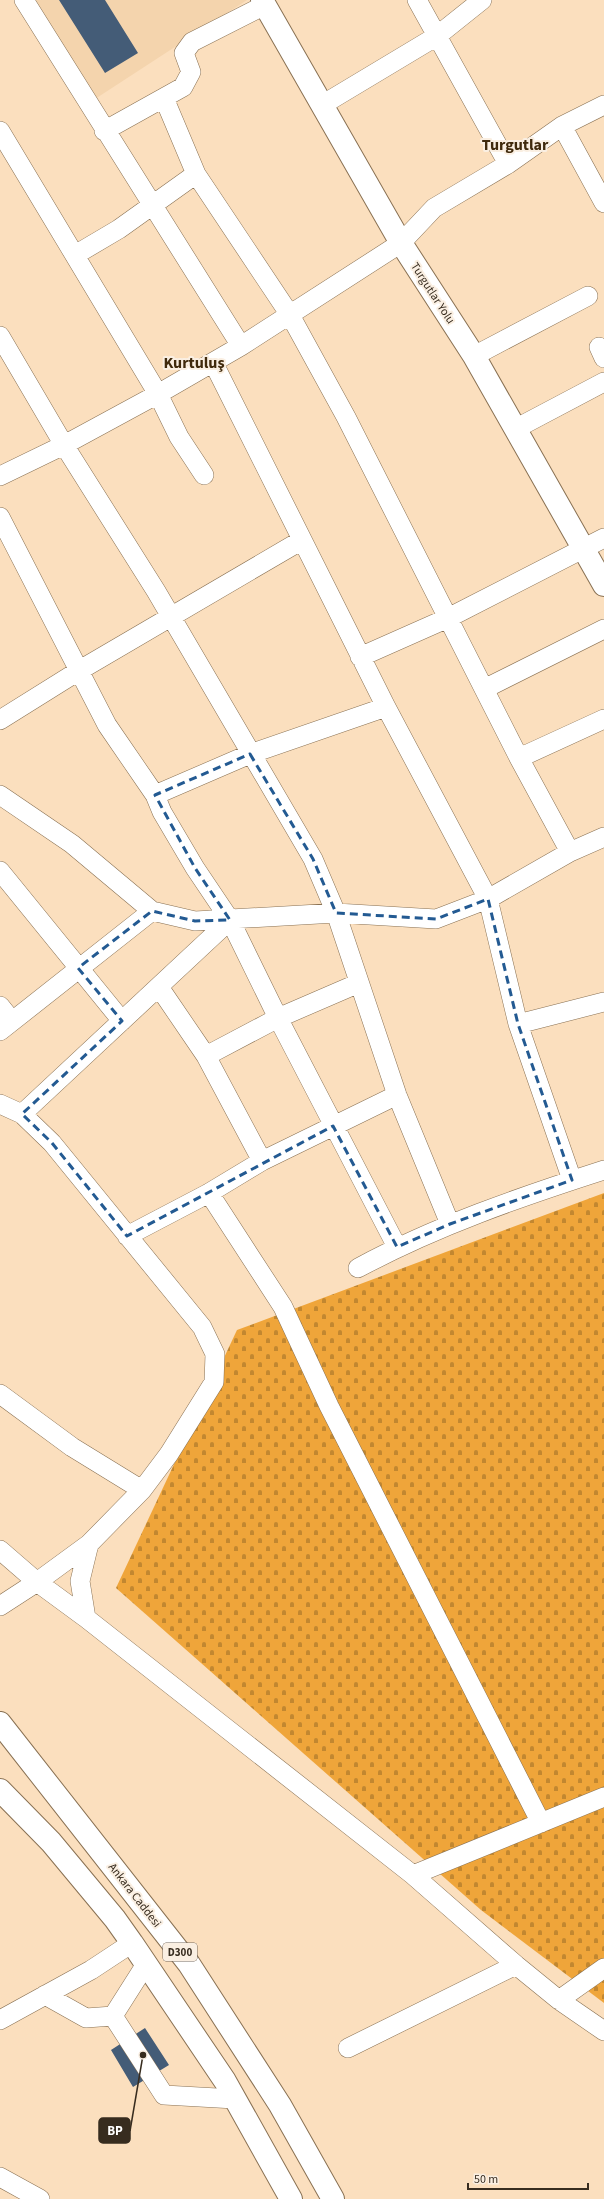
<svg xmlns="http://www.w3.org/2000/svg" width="604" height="2199" font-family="'Source Sans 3',sans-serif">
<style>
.built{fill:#f4d4ad}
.cemetery{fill:url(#cemetery-stones)}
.building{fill:#445c77}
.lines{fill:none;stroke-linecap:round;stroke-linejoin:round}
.minor-casing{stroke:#897153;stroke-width:20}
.major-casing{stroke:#897153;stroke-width:24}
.highway-casing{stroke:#897153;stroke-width:24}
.minor{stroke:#fff;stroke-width:19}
.major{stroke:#fff;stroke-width:22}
.highway{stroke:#fff;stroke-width:22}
.marked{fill:none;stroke:#235a92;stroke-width:3;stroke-dasharray:8 5;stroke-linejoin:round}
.labels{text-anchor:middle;stroke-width:4;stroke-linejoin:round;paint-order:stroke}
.shield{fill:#faefe2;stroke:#72665a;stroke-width:1}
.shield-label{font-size:11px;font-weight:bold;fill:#372c1f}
.street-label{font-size:12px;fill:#372c1f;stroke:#faefe2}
.district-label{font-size:16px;font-weight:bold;fill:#402a0d;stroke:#faefe2}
.leader{fill:none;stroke:#372c1f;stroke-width:1.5}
.callout-dot{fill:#372c1f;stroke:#faefe2;stroke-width:1.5}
.callout{fill:#372c1f;stroke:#372c1f;stroke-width:1.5}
.callout-label{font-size:13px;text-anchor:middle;font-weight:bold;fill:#fff}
</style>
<defs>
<pattern id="cemetery-stones" width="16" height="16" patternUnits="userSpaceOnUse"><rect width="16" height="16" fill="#efa53a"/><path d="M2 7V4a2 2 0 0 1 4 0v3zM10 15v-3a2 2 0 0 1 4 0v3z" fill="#c28730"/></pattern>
</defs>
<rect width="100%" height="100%" fill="#fbdfbe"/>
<path class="built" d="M36,0H247L95,99Z"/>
<path class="cemetery" d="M604,1193V2003L481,1910L116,1588L237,1330Z"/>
<path class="building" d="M59,0H105L138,53L105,73Z
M145,2028L169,2065L133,2087L111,2050Z"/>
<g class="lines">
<defs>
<path id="minor" d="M24,0L241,346
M417,0L508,164
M164,98L196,174L290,315L346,417L519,758L570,852
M322,105L437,36L482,0
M562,126L604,203
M0,131L158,394L179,437L204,475
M104,131L183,87L191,72L184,53L192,42L265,5
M75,255L119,229L196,174
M0,336L64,445L156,591L313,859L336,913L397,1095L450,1224
M599,347L604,358
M474,356L588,296
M213,362L386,707L488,899L518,1024L572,1180
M515,429L604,382
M0,476L64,445L158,394L241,346L401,243L434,208L508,164L562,126L604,105
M0,517L107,725L155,795L162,812L195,868L230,920L22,1114
M360,657L448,618L604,538
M484,689L604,629
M0,720L80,670L302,540
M519,758L604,719
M0,795L72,844L152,911L195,921L336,913L436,919L488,899L570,852L604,837
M155,795L250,754L386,707
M0,871L122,1021
M230,920L278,1018L397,1247
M159,987L206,1056L262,1161
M0,1006L12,1021
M518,1024L604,1002
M0,1031L152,911
M206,1056L278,1018L359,983
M0,1104L22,1114L52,1143L202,1327L215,1354L214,1382L169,1454L142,1490L89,1544L37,1582L0,1606
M209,1193L283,1307L329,1406L541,1823
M127,1236L209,1193L262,1161L397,1095
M358,1268C436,1226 520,1197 604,1170
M0,1394L72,1447L142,1490
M0,1550L37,1582L86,1618L413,1875L516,1965L559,2000L604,2031
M86,1618L80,1581L89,1544
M413,1875L604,1797
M146,1964L113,2016L164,2095L235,2099
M45,1995L86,2018L113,2016
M559,2000L604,1968
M0,2020L91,1970L132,1943
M348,2048L516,1965
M0,2177L40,2199"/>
<path id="major" d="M262,0L401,243L474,356L604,585"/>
<path id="highway" d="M0,1723L189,1964L280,2105L333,2199
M0,1790L51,1842L115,1919L132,1943L225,2081L291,2199"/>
</defs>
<use href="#minor" class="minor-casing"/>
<use href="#major" class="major-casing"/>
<use href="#highway" class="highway-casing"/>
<use href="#minor" class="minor"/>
<use href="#major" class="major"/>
<use href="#highway" class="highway"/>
</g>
<path class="marked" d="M250,754L313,859L336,913L436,919L488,899L518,1024L572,1180L450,1224L397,1247L333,1126L127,1236L52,1143L22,1114L122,1021L78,968L152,911L195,921L230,920L195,868L155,795Z"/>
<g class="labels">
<rect class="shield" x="163" y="1943" width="34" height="18" rx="3"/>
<g class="shield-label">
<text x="180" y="1956">D300</text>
</g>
<g class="street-label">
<text transform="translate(433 293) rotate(57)" y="4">Turgutlar Yolu</text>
<text transform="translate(135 1895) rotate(52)" y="4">Ankara Caddesi</text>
</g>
<g class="district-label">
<text x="515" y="150">Turgutlar</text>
<text x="194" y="368">Kurtuluş</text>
</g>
</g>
<path class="leader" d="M143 2055L130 2131"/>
<circle class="callout-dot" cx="143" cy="2055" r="4"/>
<rect class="callout" x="99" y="2118" width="31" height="25" rx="4"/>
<g class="callout-label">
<text x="115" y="2135">BP</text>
</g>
<path d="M468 2183v6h120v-6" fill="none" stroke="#372c1f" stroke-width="2"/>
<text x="474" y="2183" font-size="12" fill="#372c1f" stroke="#faefe2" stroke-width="3" paint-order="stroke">50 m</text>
</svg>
